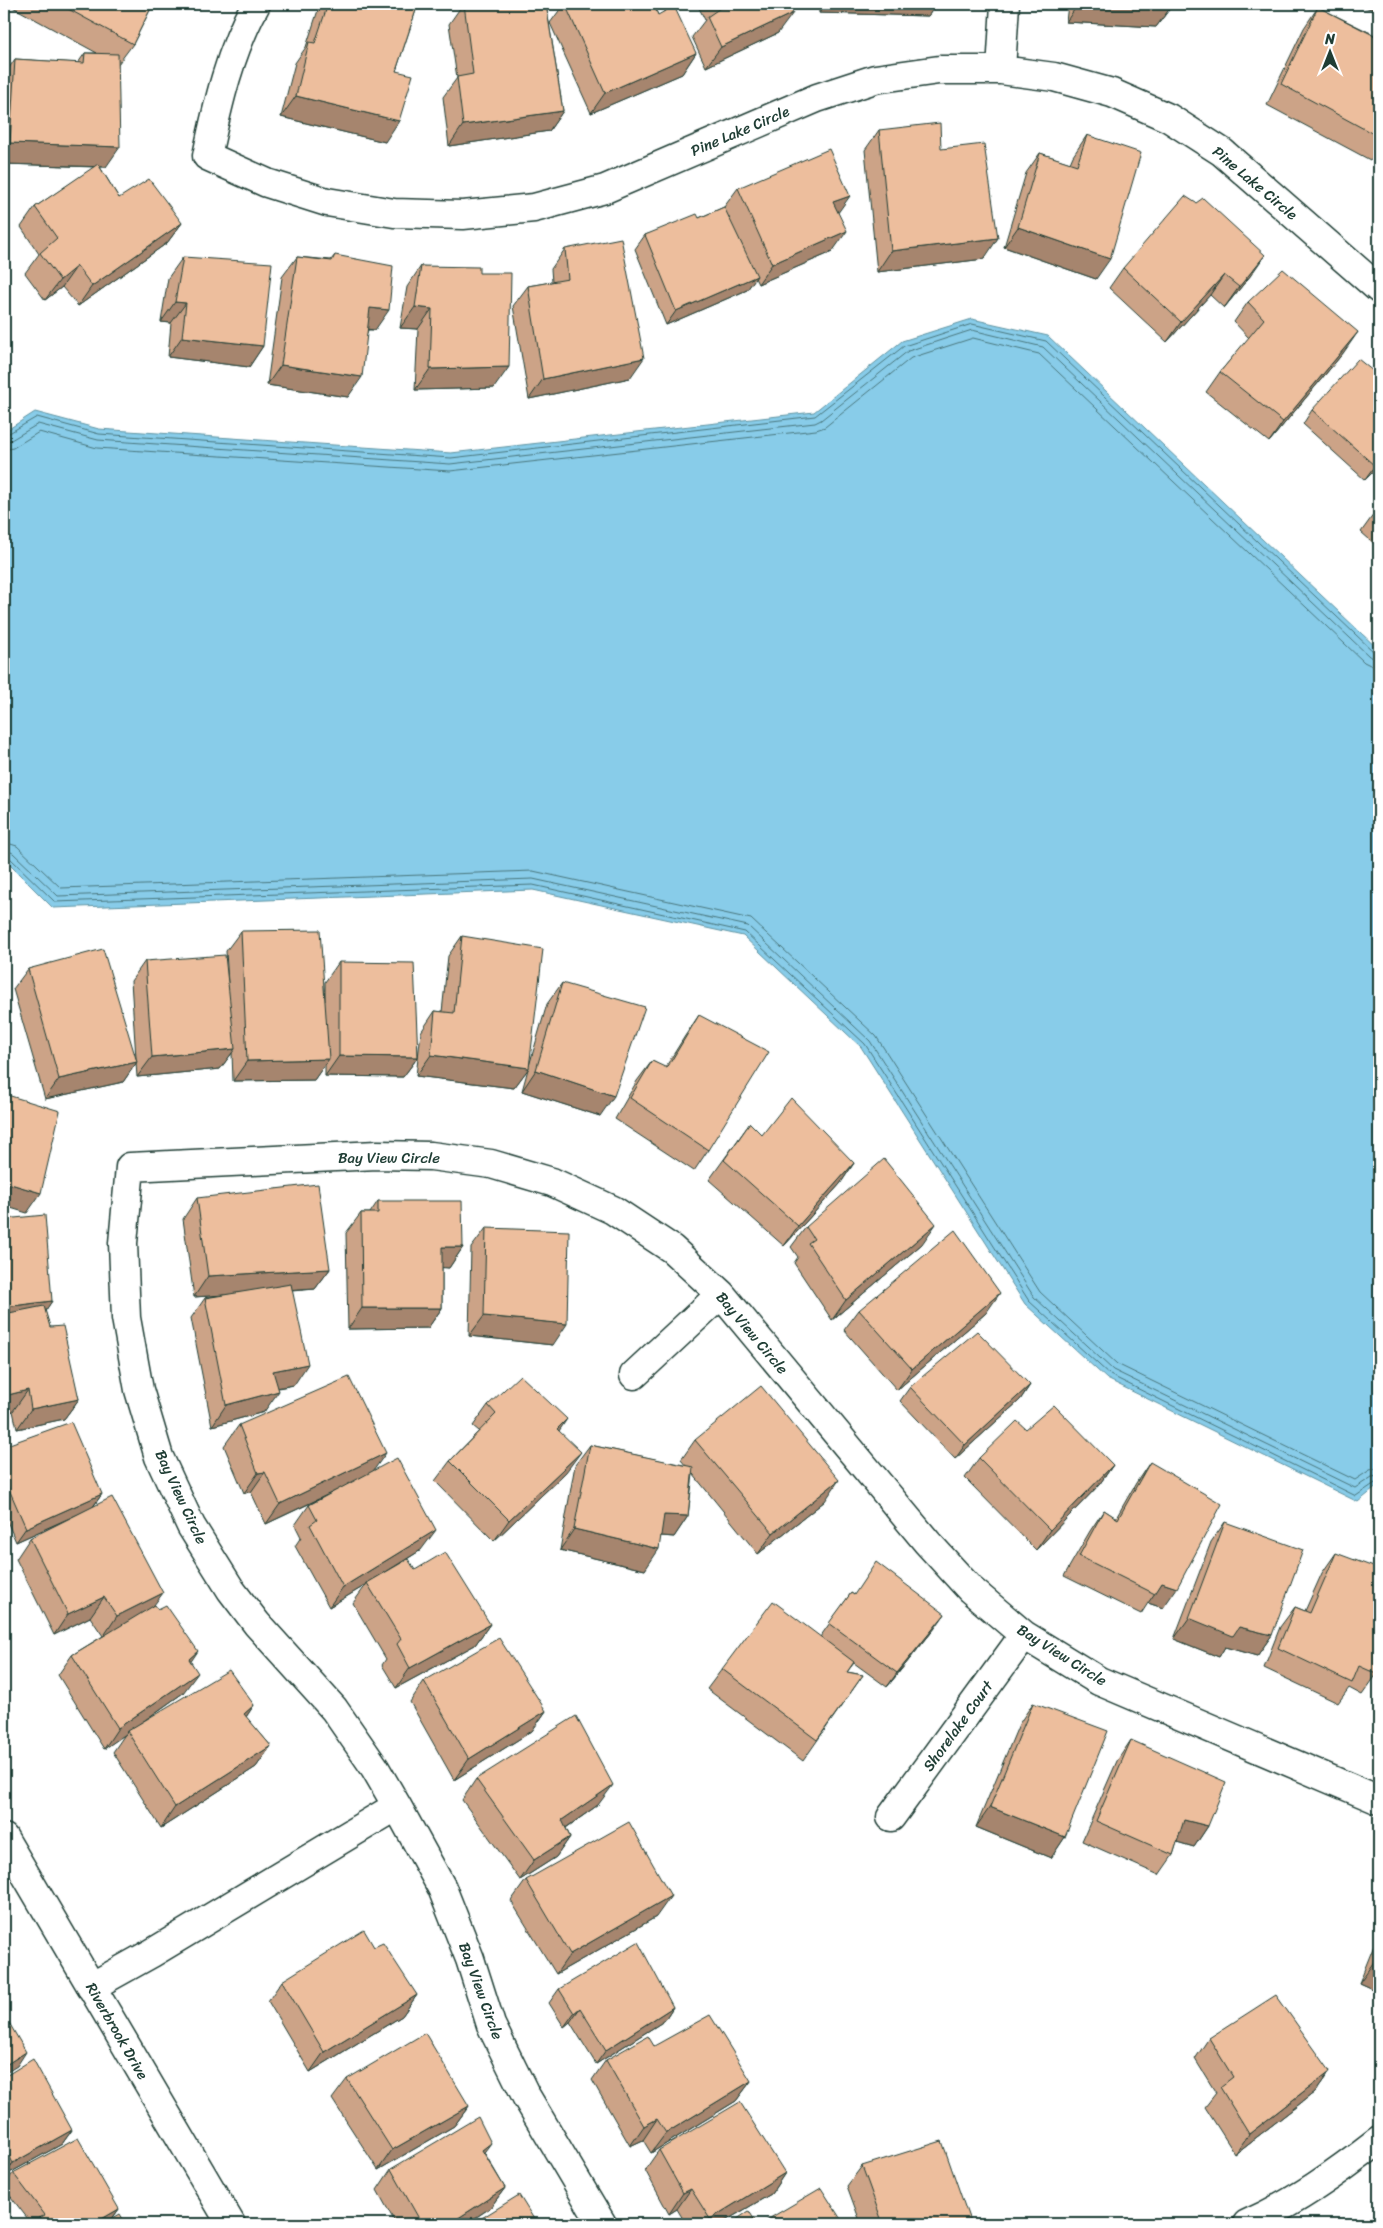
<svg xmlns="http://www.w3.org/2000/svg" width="1383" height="2228" font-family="Sriracha,sans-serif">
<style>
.water{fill:#88cce9;stroke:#5e93a1}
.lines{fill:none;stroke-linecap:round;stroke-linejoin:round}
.shore{stroke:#49767c;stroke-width:1}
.minor-casing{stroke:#1f3d34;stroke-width:31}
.minor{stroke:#fff;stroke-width:28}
.wall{fill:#cca387;stroke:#1f3d34}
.shaded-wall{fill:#a6856e;stroke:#1f3d34}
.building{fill:#edbe9d;stroke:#1f3d34}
.labels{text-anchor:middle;stroke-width:5;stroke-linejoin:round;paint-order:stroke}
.street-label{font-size:15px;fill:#1f3d34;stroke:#fff}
</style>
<rect width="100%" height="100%" fill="#fff"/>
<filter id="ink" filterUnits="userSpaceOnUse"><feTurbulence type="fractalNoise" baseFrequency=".02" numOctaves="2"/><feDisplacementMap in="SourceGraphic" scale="10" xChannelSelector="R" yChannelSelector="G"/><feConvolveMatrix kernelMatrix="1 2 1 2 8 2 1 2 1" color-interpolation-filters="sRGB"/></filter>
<g filter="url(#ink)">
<path class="water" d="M972,319L1048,336L1379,650V1485L1358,1502L1107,1379L1025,1304L861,1047L743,936L533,890L53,908L4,859V432L35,412L99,429L451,453L814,412L902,341Z"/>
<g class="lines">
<path class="shore" d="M4,436L37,417L99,434L451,458L815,416L904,346L972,324L1046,341L1374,652L1379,653
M4,442L11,440L38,424L98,440L450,464L815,423L821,420L908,351L972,330L1043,347L1369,656L1379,660
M4,450L13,448L39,432L97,448L450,471L816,430L825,427L911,358L973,338L1039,354L1364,662L1372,666L1379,667
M4,842L17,846L61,888L533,871L751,919L876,1036L1040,1292L1117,1364L1355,1480L1370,1470L1379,1468
M4,849L13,853L58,896L533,879L748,926L870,1041L1034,1297L1113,1370L1355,1488L1372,1477L1379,1476
M4,856L9,857L55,902L533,885L745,932L865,1044L1029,1301L1110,1375L1356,1496L1375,1483L1379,1482"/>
<defs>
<path id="minor" d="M256,4C230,51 218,103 207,156L267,183L327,202L394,213L463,215L534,208L605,189L817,98L875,79L939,70H1001L1054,77L1112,93L1169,118L1222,152L1379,289
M1001,70L1005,4
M634,1375L721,1294
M891,1817L1024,1635
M4,1838L231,2224
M91,1987L152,1953L397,1806
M602,2224L526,2096L491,2025L470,1959L442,1888L397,1806L375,1768L334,1709L257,1624L231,1590L191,1526L159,1457L139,1390L126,1318L123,1243L130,1167L377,1155L431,1156L491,1164L552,1182L613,1210L672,1249L721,1294L927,1542L970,1589L1024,1635L1099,1681L1379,1800
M1247,2224C1295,2203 1338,2172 1379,2140"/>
</defs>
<use href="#minor" class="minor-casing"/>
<use href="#minor" class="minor"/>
</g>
<path class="wall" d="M10,4H153L133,44L118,64L106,167H100L119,198L182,223L167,243L78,306L62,287L45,300L25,273L39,254L21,227L35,207L95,167L4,164V75L15,59L78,63L85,53H97L9,5Z
M320,4H418L396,71L385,142L281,117L295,63L306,47Z
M463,4H546L563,111L549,131L449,146L443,97L457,78L449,24Z
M564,4H653L658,15L696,53L682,74L591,113L550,23Z
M697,4H789L778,33L706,67L692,37L705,20Z
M819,4H937L928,16L819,13Z
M1068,4H1171V7L1156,27L1066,22Z
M1318,7L1379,37V148L1370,160L1267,105L1304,28Z
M879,130L941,149L984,259L877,272L865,150Z
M1087,135L1096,279L1004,247L1026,173L1040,153L1070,163L1073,156Z
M738,188L838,213L832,252L758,284L755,278L747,290L666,325L635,249L645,235L699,218L724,207Z
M1196,203L1251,275L1224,308L1210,295L1167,342L1109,288L1123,268Z
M565,249L630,378L529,399L513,306L528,286L552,282L551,269Z
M335,255L375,330H368L348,397L267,385L282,277L297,257L331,260Z
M183,257L263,346L249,367L168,357L171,323L161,322L168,278Z
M421,266L479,273L494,388L415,390L418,329L400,328L407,287Z
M1248,302L1344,352L1269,442L1206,392L1220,372L1249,338L1234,322Z
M1379,376V466L1365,480L1303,424L1312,410Z
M1379,507V548L1361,532Z
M241,931L325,1001V982L339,962L418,1057L403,1077L325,1076V1064L314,1080L233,1081L232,1053L220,1069L137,1077L136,1063L123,1082L45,1099L13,989L28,969L136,1058L131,981L145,961L228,984L226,951Z
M462,936L529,1066L547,1004L562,983L600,1116L522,1091L528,1069L514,1088L416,1076L421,1032L435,1011L442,1012L448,956Z
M699,1015L708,1150L694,1171L615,1119L637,1081L652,1061L665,1068L685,1036Z
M750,1123L762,1135L854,1163L840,1184L784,1246L709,1180Z
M197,1198L330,1269L315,1289L292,1291L294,1385L278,1388L264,1412L212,1426L191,1318L205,1298L222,1295L194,1297L183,1219Z
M378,1201L463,1247L449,1268L442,1267V1308L428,1328L348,1329L346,1233L361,1213H370Z
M4,1219L52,1301L45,1311L50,1327L79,1399L64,1419L17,1429L13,1411L4,1413Z
M806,1227L922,1244L832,1320L794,1263L798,1257L791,1247Z
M486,1228L553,1345L469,1336L471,1248Z
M859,1310L986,1313L897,1390L844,1330Z
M1030,1385L1020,1400L955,1459L900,1401L910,1387Z
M488,1405L566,1472L494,1541L435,1481L450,1461L479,1431L473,1426Z
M239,1425L374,1470L421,1550L396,1566L415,1570L490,1624L475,1645L396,1688L382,1665L386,1659L353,1603L366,1585L329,1607L295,1546L301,1537L295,1525L309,1505L328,1495L266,1524L251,1492L244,1493L224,1446Z
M695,1440L825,1501L758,1554L693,1474L688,1516L674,1537L661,1536L645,1570L560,1550L575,1465L590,1445L686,1466L681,1460Z
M4,1446L102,1494L93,1507L153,1607L191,1662L183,1693L138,1725L254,1705L246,1717L271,1746L256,1767L161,1828L113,1752L126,1733L104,1749L58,1675L72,1655L103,1636L90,1617L54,1635L16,1559L30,1538L76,1515L16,1542L4,1514Z
M979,1458L1113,1465L1099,1485L1036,1550L965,1478Z
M1150,1462L1163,1608L1148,1603L1141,1614L1064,1576L1090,1531L1104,1510L1116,1518L1136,1483Z
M1225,1522L1272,1635L1257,1656L1225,1647L1219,1657L1174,1639L1211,1542Z
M1336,1553L1377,1674L1362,1695L1349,1688L1338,1703L1264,1668L1280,1627L1295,1607L1305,1611L1322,1573Z
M851,1593L854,1595L935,1628L887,1687L854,1663L847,1672L863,1675L803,1761L707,1689L722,1669L820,1637Z
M424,1681L546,1711L532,1731L454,1780L410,1702Z
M1033,1703L1065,1837L1051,1858L976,1827L1019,1724Z
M1131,1740L1208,1826L1194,1847L1177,1842L1173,1855L1159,1875L1082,1841L1117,1761Z
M476,1779L598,1805L566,1828L570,1837L556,1857L520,1880L462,1800Z
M526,1880L656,1917L556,1974L511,1901Z
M1379,1933V1992L1359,1983Z
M374,1947L417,1995L402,2016L310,2072L268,2001L282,1981Z
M559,1989L673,2007L664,2021L596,2064L570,2022L564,2027L549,2003Z
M1209,2038L1330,2071L1315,2092L1235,2154L1205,2107L1216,2093L1195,2059Z
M654,2046L751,2081L736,2101L651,2153L643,2140L630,2146L592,2080L606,2060Z
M4,2077L72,2130L62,2144L4,2176Z
M347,2079L469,2106L454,2126L378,2170L332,2099Z
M659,2150L785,2173L771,2194L720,2224H686L677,2209L669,2214L645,2170Z
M484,2152L505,2188L490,2208L466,2224H396L377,2190L391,2169Z
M862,2166L971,2224H861L847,2186Z
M13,2173L119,2209L112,2219L126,2224H30L31,2223L4,2188V2186Z"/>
<path class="shaded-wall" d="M826,4H937L928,16L819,13Z
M1078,4H1119L1171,7L1156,27L1066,22Z
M1353,4H1379V11Z
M793,13L778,33L706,67L721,47Z
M696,53L682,74L591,113L605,93Z
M296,96L399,121L385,142L281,117Z
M563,111L549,131L449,146L463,125Z
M10,143L120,147L106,167L4,164V151Z
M850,196L835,217L833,202Z
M182,223L167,243L78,306L92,286Z
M1018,227L1110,259L1096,279L1004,247Z
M847,231L832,252L758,284L772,264Z
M998,238L984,259L877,272L891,251Z
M1265,255L1251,275L1224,308L1239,287Z
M77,266L62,287L45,300L60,280Z
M1224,275L1210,295L1167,342L1181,322Z
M757,276L747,290L666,325L676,311Z
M175,302L186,303L171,323L161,322Z
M415,307L432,309L418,329L400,328Z
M370,308L389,310L375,330L356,328Z
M1358,332L1344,352L1269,442L1283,422Z
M182,337L263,346L249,367L168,357Z
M644,358L630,378L529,399L543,379Z
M281,365L362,377L348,397L267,385Z
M509,367L494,388L415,390L430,369Z
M1379,462V466L1365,480L1375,466Z
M235,1049L220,1069L137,1077L152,1057Z
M431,1055L529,1068L514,1088L416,1076Z
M339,1056L418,1057L403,1077L325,1076Z
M329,1059L314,1080L233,1081L247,1061Z
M137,1062L123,1082L45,1099L59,1079Z
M536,1070L614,1096L600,1116L522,1091Z
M854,1163L840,1184L784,1246L798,1226Z
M4,1182L41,1193L27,1213L4,1206Z
M936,1224L922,1244L832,1320L846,1300Z
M442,1247H463L449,1268L428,1267Z
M330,1269L315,1289L194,1297L208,1276Z
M1000,1293L986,1313L897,1390L912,1369Z
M52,1301L38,1322L4,1325V1307Z
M362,1308H442L428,1328L348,1329Z
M484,1316L567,1324L553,1345L469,1336Z
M308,1364L294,1385L258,1391L273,1371Z
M1030,1385L1020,1400L955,1459L965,1445Z
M28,1390L13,1411L4,1413V1396Z
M279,1391L264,1412L212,1426L226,1405Z
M79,1399L64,1419L17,1429L31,1409Z
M567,1419L553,1440L557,1429Z
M581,1452L566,1472L494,1541L509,1520Z
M386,1453L371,1474L266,1524L280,1504Z
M1113,1465L1099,1485L1036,1550L1050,1530Z
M265,1472L251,1492L244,1493L258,1473Z
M839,1480L825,1501L758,1554L773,1533Z
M102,1494L92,1508L16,1542L26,1528Z
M664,1515L688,1516L674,1537L650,1535Z
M574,1529L659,1549L645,1570L560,1550Z
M436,1530L421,1550L368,1583H367L366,1585L329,1607L343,1587Z
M1162,1583L1177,1588L1163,1608L1148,1603Z
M163,1593L148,1613L103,1637L117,1616Z
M104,1597L90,1617L54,1635L68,1614Z
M945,1614L935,1628L887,1687L897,1673Z
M1189,1618L1239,1627L1272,1635L1257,1656L1225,1647L1219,1657L1174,1639Z
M490,1624L475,1645L396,1688L410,1668Z
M198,1651L184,1672L189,1659Z
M198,1673L183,1693L128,1732L127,1731L126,1734L104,1749L118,1728Z
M254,1705L240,1726L244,1714Z
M546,1711L532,1731L454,1780L469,1759Z
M271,1746L256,1767L161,1828L175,1807Z
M613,1785L598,1805L547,1841L562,1820Z
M990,1807L1065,1837L1051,1858L976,1827Z
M1184,1820L1208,1826L1194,1847L1170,1840Z
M570,1837L556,1857L520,1880L534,1860Z
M671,1896L656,1917L556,1974L570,1954Z
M1373,1963L1379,1965V1992L1359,1983Z
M417,1995L402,2016L310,2072L324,2052Z
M673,2007L664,2021L596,2064L606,2050Z
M580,2008L570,2022L564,2027L574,2013Z
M26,2052L17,2066L4,2074V2066Z
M1330,2071L1315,2092L1235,2154L1249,2134Z
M751,2081L736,2101L651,2153L666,2133Z
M469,2106L454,2126L378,2170L392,2150Z
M657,2119L643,2140L630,2146L644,2126Z
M72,2130L62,2144L4,2176L13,2163Z
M491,2143L476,2163L482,2150Z
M785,2173L771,2194L720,2224H706L710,2219Z
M505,2188L490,2208L466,2224H449Z
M691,2189L677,2209L669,2214L683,2193Z
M119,2209L109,2223L107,2224H93Z"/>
<path class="building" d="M59,4H153L133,44Z
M328,4H418L396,71L413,75L399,121L296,96L309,42L315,43Z
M464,4H546L563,111L463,125L457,77L473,74Z
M565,4H653L658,15L674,6L696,53L605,93Z
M721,4H789L793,13L721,47L707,17L723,6Z
M1119,4H1171V7Z
M1318,7L1379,38V137L1281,84Z
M85,53L118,54L120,147L10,143L15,59L84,63Z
M940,123L941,149L984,144L998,238L891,251L879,130Z
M1087,135L1141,153L1110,259L1018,227L1040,153L1077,165Z
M829,149L850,196L833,202L847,231L772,264L738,188Z
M98,164L119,198L149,179L182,223L92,286L77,266L60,280L40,253L57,238L35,207Z
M1185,196L1196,203L1203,198L1265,255L1239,287L1224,275L1181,322L1123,268Z
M724,207L757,276L676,311L645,235L697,214L699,218Z
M621,238L644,358L543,379L528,286L568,279L565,249Z
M335,255L393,266L389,310L370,308L362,377L281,365L297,257L332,261Z
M183,257L272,263L263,346L182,337L186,303L175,302Z
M421,266L479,267V273H511L509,367L430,369L432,309L415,307Z
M1283,269L1358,332L1283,422L1220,372L1264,319L1248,302Z
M1358,359L1379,376V462L1375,466L1312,410Z
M1379,507V515L1376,511Z
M320,930L329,1059L247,1061L241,931Z
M462,936L543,949L529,1068L431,1055L435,1011L454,1013Z
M103,949L137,1062L59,1079L28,969Z
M225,955L235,1049L152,1057L145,961Z
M339,962L414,963L418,1057L339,1056Z
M562,983L645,1007L614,1096L536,1070Z
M699,1015L769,1052L708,1150L630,1098L652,1061L667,1068Z
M4,1094L60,1111L41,1193L4,1182Z
M791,1098L854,1163L798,1226L724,1160L750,1123L762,1135Z
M884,1159L936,1224L846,1300L808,1243L814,1239L806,1227Z
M318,1184L330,1269L208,1276L197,1198Z
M378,1201H462L463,1247H442V1308H362L361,1213H378Z
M45,1215L52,1301L4,1307V1219Z
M486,1228L569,1231L567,1324L484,1316Z
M955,1230L1000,1293L912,1369L859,1310Z
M291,1284L308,1364L273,1371L279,1391L226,1405L205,1298Z
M44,1306L50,1327L63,1326L79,1399L31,1409L28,1390L4,1396V1314Z
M977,1331L1030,1385L965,1445L910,1387Z
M520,1375L567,1419L557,1429L581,1452L509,1520L450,1461L496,1414L488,1405Z
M349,1377L386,1453L280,1504L265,1472L258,1473L239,1425Z
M761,1386L839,1480L773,1533L695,1440Z
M1054,1405L1113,1465L1050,1530L979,1458L1017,1421L1026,1429Z
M71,1422L102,1494L26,1528L4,1478V1446Z
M590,1445L693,1467L688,1516L664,1515L659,1549L574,1529Z
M397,1458L436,1530L343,1587L310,1525L317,1520L309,1505Z
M1150,1462L1222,1504L1177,1588L1162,1583L1155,1594L1079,1556L1104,1510L1118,1519Z
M112,1497L163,1593L117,1616L104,1597L68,1614L30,1538Z
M1225,1522L1303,1550L1272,1635L1239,1627L1233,1636L1189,1618Z
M445,1552L490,1624L410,1668L397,1644L401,1639L367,1583L408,1559L415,1570Z
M1336,1553L1379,1569V1667L1377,1674L1359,1666L1352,1683L1278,1648L1295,1607L1310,1613Z
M876,1562L945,1614L897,1673L829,1623L851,1593L854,1595Z
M773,1601L854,1662L847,1672L863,1675L817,1740L722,1669Z
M155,1605L158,1609L166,1605L198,1651L189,1659L198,1673L118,1728L72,1655Z
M499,1638L546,1711L469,1759L424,1681Z
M229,1670L254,1705L244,1714L271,1746L175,1807L127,1731Z
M1033,1703L1108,1731L1065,1837L990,1807Z
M576,1716L613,1785L562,1820L570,1837L534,1860L476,1779Z
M1131,1740L1226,1782L1208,1826L1184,1820L1173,1855L1096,1821Z
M629,1822L671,1896L570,1954L526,1880Z
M364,1930L374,1947L383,1943L417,1995L324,2052L282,1981Z
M638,1942L673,2007L606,2050L580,2008L574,2013L559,1989Z
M1379,1947V1965L1373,1963Z
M1276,1995L1330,2071L1249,2134L1220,2087L1233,2077L1209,2038Z
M4,2014L26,2052L4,2066Z
M710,2015L751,2081L666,2133L657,2119L644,2126L606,2060L648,2036L654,2046Z
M425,2033L469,2106L392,2150L347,2079Z
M33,2059L72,2130L13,2163L4,2146V2077Z
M740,2102L785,2173L710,2219L691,2189L683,2193L659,2150Z
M478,2117L491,2143L482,2150L505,2188L449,2224H422L391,2169Z
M78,2138L119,2209L93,2224H33L32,2222L45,2215L13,2173Z
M942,2141L971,2224H883L862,2166Z
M821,2188L844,2224H760Z
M519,2195L537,2224H479L477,2221Z
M749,2211L757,2224H730Z
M120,2214L126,2224H103Z
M1379,2219V2224H1372Z"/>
</g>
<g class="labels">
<g class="street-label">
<text transform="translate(740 131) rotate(-23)" y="5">Pine Lake Circle</text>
<text transform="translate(1255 183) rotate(40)" y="5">Pine Lake Circle</text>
<text x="389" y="1163">Bay View Circle</text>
<text transform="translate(752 1333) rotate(50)" y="5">Bay View Circle</text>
<text transform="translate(181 1497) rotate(65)" y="5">Bay View Circle</text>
<text transform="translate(1062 1655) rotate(32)" y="5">Bay View Circle</text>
<text transform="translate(958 1726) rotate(-54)" y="5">Shorelake Court</text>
<text transform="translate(481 1991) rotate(70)" y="5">Bay View Circle</text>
<text transform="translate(117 2031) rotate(60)" y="5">Riverbrook Drive</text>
</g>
</g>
<rect width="1383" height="2228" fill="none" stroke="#fff" stroke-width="20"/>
<rect x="10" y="10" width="1363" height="2208" fill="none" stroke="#1f3d34" stroke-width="2" filter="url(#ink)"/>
<g transform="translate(1330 52)" stroke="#ffffff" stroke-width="4" paint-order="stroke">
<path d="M0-4L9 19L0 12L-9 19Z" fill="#1f3d34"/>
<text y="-8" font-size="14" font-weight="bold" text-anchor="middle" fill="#1f3d34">N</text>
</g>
</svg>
